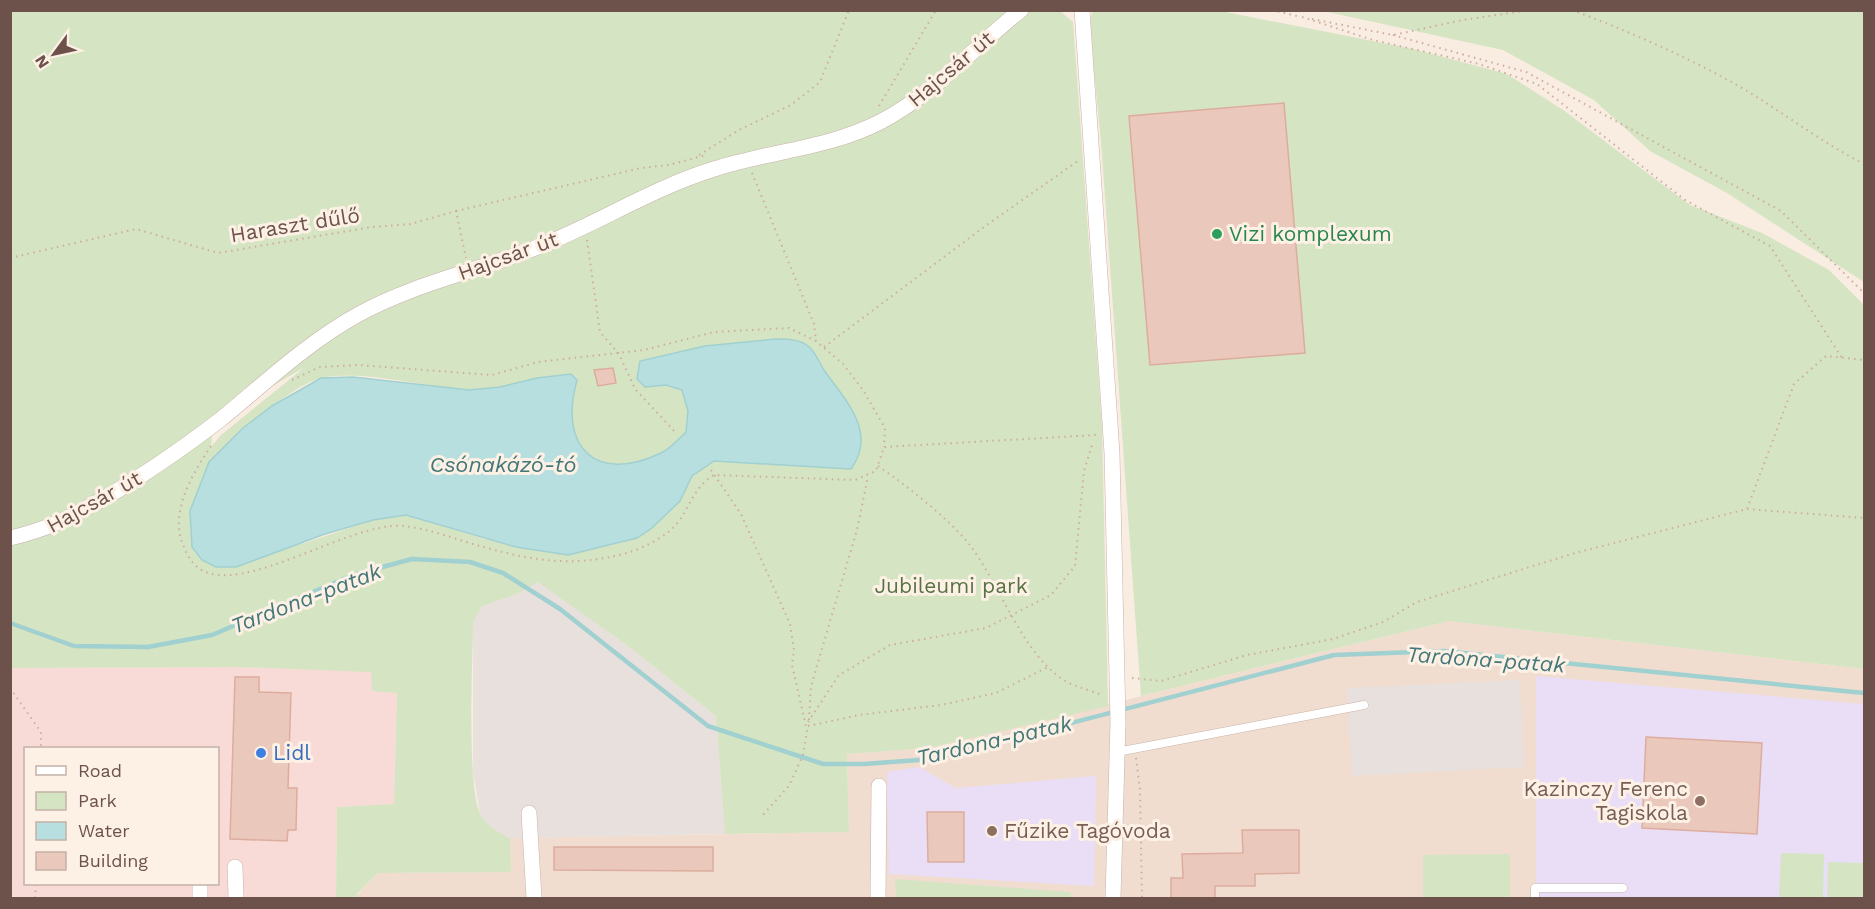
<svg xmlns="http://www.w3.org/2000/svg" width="1875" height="909" font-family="'Work Sans',sans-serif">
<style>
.residential{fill:#f0ddd0}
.commercial{fill:#f8dbd6;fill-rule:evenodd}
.industrial{fill:#e8e0dc}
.education{fill:#e9def5}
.green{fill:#d5e4c2;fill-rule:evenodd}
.water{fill:#b8dfe0;stroke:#a0d0d0;stroke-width:1.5}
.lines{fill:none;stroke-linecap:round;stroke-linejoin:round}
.stream{stroke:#a0d0d0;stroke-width:4.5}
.building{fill:#ebc8bc;stroke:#dcad9e;stroke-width:1.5}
.lane-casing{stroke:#c8b3aa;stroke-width:9}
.street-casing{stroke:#c8b3aa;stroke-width:16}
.path{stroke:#cfaca0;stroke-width:2;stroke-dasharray:1.5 4.5;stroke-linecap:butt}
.lane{stroke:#fff;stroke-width:8}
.street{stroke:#fff;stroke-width:15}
.leisure-dot{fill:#2e9e5b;stroke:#fdf1e6;stroke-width:2}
.shop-dot{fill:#3f7fe0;stroke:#fdf1e6;stroke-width:2}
.education-dot{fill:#8d6e63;stroke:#fdf1e6;stroke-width:2}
.labels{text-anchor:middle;stroke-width:6;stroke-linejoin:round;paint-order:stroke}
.street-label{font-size:21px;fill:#6d524b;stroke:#fdf1e6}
.leisure-label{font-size:21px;fill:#27864d;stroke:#fdf1e6;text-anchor:start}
.park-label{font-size:21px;fill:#587244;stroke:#fdf1e6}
.shop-label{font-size:21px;fill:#366cbe;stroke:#fdf1e6;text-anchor:start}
.education-label{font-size:21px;fill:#785e54;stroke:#fdf1e6;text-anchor:end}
.water-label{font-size:22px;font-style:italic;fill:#447778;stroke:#fdf1e6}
</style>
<rect width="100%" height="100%" fill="#f9ece1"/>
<path class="residential" d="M1449,621L1864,669V898H357V895L378,873L511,872L510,838L849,832L847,754L929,748Z"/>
<path class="commercial" d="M239,667L371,671L397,693L394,804L337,807L336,898H11L10,668ZM26,748H218V884H26Z"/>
<path class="industrial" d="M538,581L628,646L716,716L725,834L510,838L491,829L480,814L473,771V622L482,606L517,594Z
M1520,680L1524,767L1352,776L1347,688Z"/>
<path class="education" d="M1536,676L1864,704V898H1536Z
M919,767L956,788L1096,776L1094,886L889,874L887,772Z"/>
<path class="green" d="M10,11H1060L1073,22L1102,426L1108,706L929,748L847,754L849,832L725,834L716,716L628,646L538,582L517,594L482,606L473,622C473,657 466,791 481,815C488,827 498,832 510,838L511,872L378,873L357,894V898H336L337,807L394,804L397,693L372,691L371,672L239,667L11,668ZM776,339C789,339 801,340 811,350C817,356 821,367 826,374C847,403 877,433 851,469L714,461L692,476L680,501L652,528L637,538L609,546L485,539L406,515L373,520L305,543L202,560C183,534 190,511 201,483C213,454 234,435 260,416C278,403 300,383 322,378C363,369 424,388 467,389C502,391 536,378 571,374L577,380C558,448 596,483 661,453C670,449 679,439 686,432L688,411L682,389L666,385L645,387L637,379L640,361L705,346ZM305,367L221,435L211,447L212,436L257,395Z
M1093,11H1220L1413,49L1507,74L1563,110L1690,205L1762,233L1829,270L1864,305V669L1449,621L1141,696L1101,141L1089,22Z
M1323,11H1864V282L1727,193L1650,151L1594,100L1503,50Z
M1781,853L1824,854L1823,898H1779Z
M1510,854V898H1423V855Z
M1828,862L1864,863V898H1827Z
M895,879L1070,892L1072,898H896Z"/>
<path class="water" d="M776,339C787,339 799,339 808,346C816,352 820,365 826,373C847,402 877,433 851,469L714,461L692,476L680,501L652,528L637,538L568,555L516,547L406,515L373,520L325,534L236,567H216L202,560L192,547L190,511L209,462L243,428L272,406L321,378L353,377L469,390L500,387L537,378L571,374L577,380C558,448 596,484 661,453C670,449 679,439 686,432L688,411L682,390L666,385L645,387L637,379L640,361L705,346Z"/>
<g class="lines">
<path class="stream" d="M10,623L74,646L148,647L212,635L353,575L412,559L470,562L503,573L560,609L708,726L823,764H864L932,759L1334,655L1444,651L1864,693"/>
</g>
<path class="building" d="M1284,103L1305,353L1150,365L1129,116Z
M613,368L616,383L598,386L594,370Z
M235,677H259V692L291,693L288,788H297L296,830H288L287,841L230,839Z
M1646,737L1762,743L1757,834L1642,828Z
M927,812H964V862H928Z
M1242,830H1299V873L1255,874V886H1215V898H1171V878H1183L1182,854L1243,853Z
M554,847H713V871L554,870Z"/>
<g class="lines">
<defs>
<path id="lane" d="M1117,752L1364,705
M1535,898V888H1623"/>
<path id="street" d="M1082,10L1112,453L1118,722L1113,898
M10,538C46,530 69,518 101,500C143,476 182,449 221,419C266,382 308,342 359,314C419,281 488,269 550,242C605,219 656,187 714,169C769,151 827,149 880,122C934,94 974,47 1021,10
M529,813L534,898
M235,867L236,898
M200,898V884
M878,898L879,786"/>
</defs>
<use href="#lane" class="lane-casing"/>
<use href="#street" class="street-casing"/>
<path class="path" d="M1272,10L1301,17
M1572,10C1628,31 1683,55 1735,84C1779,109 1819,141 1864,164
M1302,17L1373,40L1479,64L1537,84L1685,200L1770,246L1842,358
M1312,19L1393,35L1463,20L1530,10
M1393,35L1526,72L1781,211L1864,293
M879,106L936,10
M699,155L739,130L791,105L820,82L849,10
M752,173L814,324L816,341
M456,211L641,168L669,165L706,155
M587,240L600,332L619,354L635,389L677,434
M10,258L136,229L218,253L372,227L411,224L456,211L466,258
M824,347L988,224L1078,161
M292,380L320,367L358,365L492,375L538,362L644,350L714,332L789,328L816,341L843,364L863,390L885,428L884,447
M211,446C193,473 168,513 184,547C187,555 192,564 200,569C243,597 350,521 404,526C424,528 447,536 466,542C524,559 570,570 630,552C646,547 669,535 679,521C691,504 696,485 714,475L855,480L876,471L884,447L1096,435
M878,466C907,486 947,517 969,544C1001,585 1024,661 1071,684C1081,688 1092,691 1102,695
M711,470L741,514L790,624L794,650L792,665L807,731L803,755L789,786L761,817
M1747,509L1864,518
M1132,678L1161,681L1247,655L1333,639L1383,622L1417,602L1575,553L1747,509L1794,384L1826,356L1864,360
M10,688L41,732V748
M809,720L811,686L857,530L868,476
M808,722L839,675L890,645L986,628L1051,595L1075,566L1084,471L1092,445L1095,443
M808,726L859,715L941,705L996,693L1048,667
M1136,758L1140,789L1142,898
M35,898L36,884"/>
<use href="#lane" class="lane"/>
<use href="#street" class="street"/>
</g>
<circle class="leisure-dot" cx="1217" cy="234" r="6"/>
<circle class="shop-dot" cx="261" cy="753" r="6"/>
<g class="education-dot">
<circle cx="1700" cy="801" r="6"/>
<circle cx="992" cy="831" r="6"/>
</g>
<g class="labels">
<g class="street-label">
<text transform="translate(951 69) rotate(-40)" y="7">Hajcsár út</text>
<text transform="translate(295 225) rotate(-9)" y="7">Haraszt dűlő</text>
<text transform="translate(508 256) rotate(-20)" y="7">Hajcsár út</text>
<text transform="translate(94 502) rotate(-29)" y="7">Hajcsár út</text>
</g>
<g class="leisure-label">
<text x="1229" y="241">Vizi komplexum</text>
</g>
<g class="park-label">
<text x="951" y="593">Jubileumi park</text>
</g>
<g class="shop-label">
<text x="273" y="760">Lidl</text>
</g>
<g class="education-label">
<text x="1688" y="796">Kazinczy Ferenc<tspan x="1688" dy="24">Tagiskola</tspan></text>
<text x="1004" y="838" text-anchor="start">Fűzike Tagóvoda</text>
</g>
<g class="water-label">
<text x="503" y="472">Csónakázó-tó</text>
<text transform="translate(306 598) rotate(-21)" y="8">Tardona-patak</text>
<text transform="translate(1486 659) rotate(4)" y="8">Tardona-patak</text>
<text transform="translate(994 740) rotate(-13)" y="8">Tardona-patak</text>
</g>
</g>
<rect width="1875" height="909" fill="none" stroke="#6d524b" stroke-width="24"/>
<rect x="24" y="747" width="195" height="138" fill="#fdf1e6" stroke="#c3b1a8" stroke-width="1.5"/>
<rect x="36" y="766" width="30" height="9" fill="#ffffff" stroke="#c3b1a8" stroke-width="1.5"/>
<text x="78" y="777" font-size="18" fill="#6d524b">Road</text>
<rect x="36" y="792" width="30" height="18" fill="#d5e4c2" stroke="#c3b1a8" stroke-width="1.5"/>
<text x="78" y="807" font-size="18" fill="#6d524b">Park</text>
<rect x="36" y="822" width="30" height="18" fill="#b8dfe0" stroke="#c3b1a8" stroke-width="1.5"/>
<text x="78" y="837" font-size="18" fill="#6d524b">Water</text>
<rect x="36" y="852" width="30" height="18" fill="#ebc8bc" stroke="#c3b1a8" stroke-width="1.5"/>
<text x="78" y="867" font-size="18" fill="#6d524b">Building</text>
<g transform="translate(54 54) rotate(237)" stroke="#fdf1e6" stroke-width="4.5" paint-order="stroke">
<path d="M0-4.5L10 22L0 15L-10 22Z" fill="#6d524b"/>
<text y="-9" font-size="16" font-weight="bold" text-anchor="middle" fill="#6d524b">N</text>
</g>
</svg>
